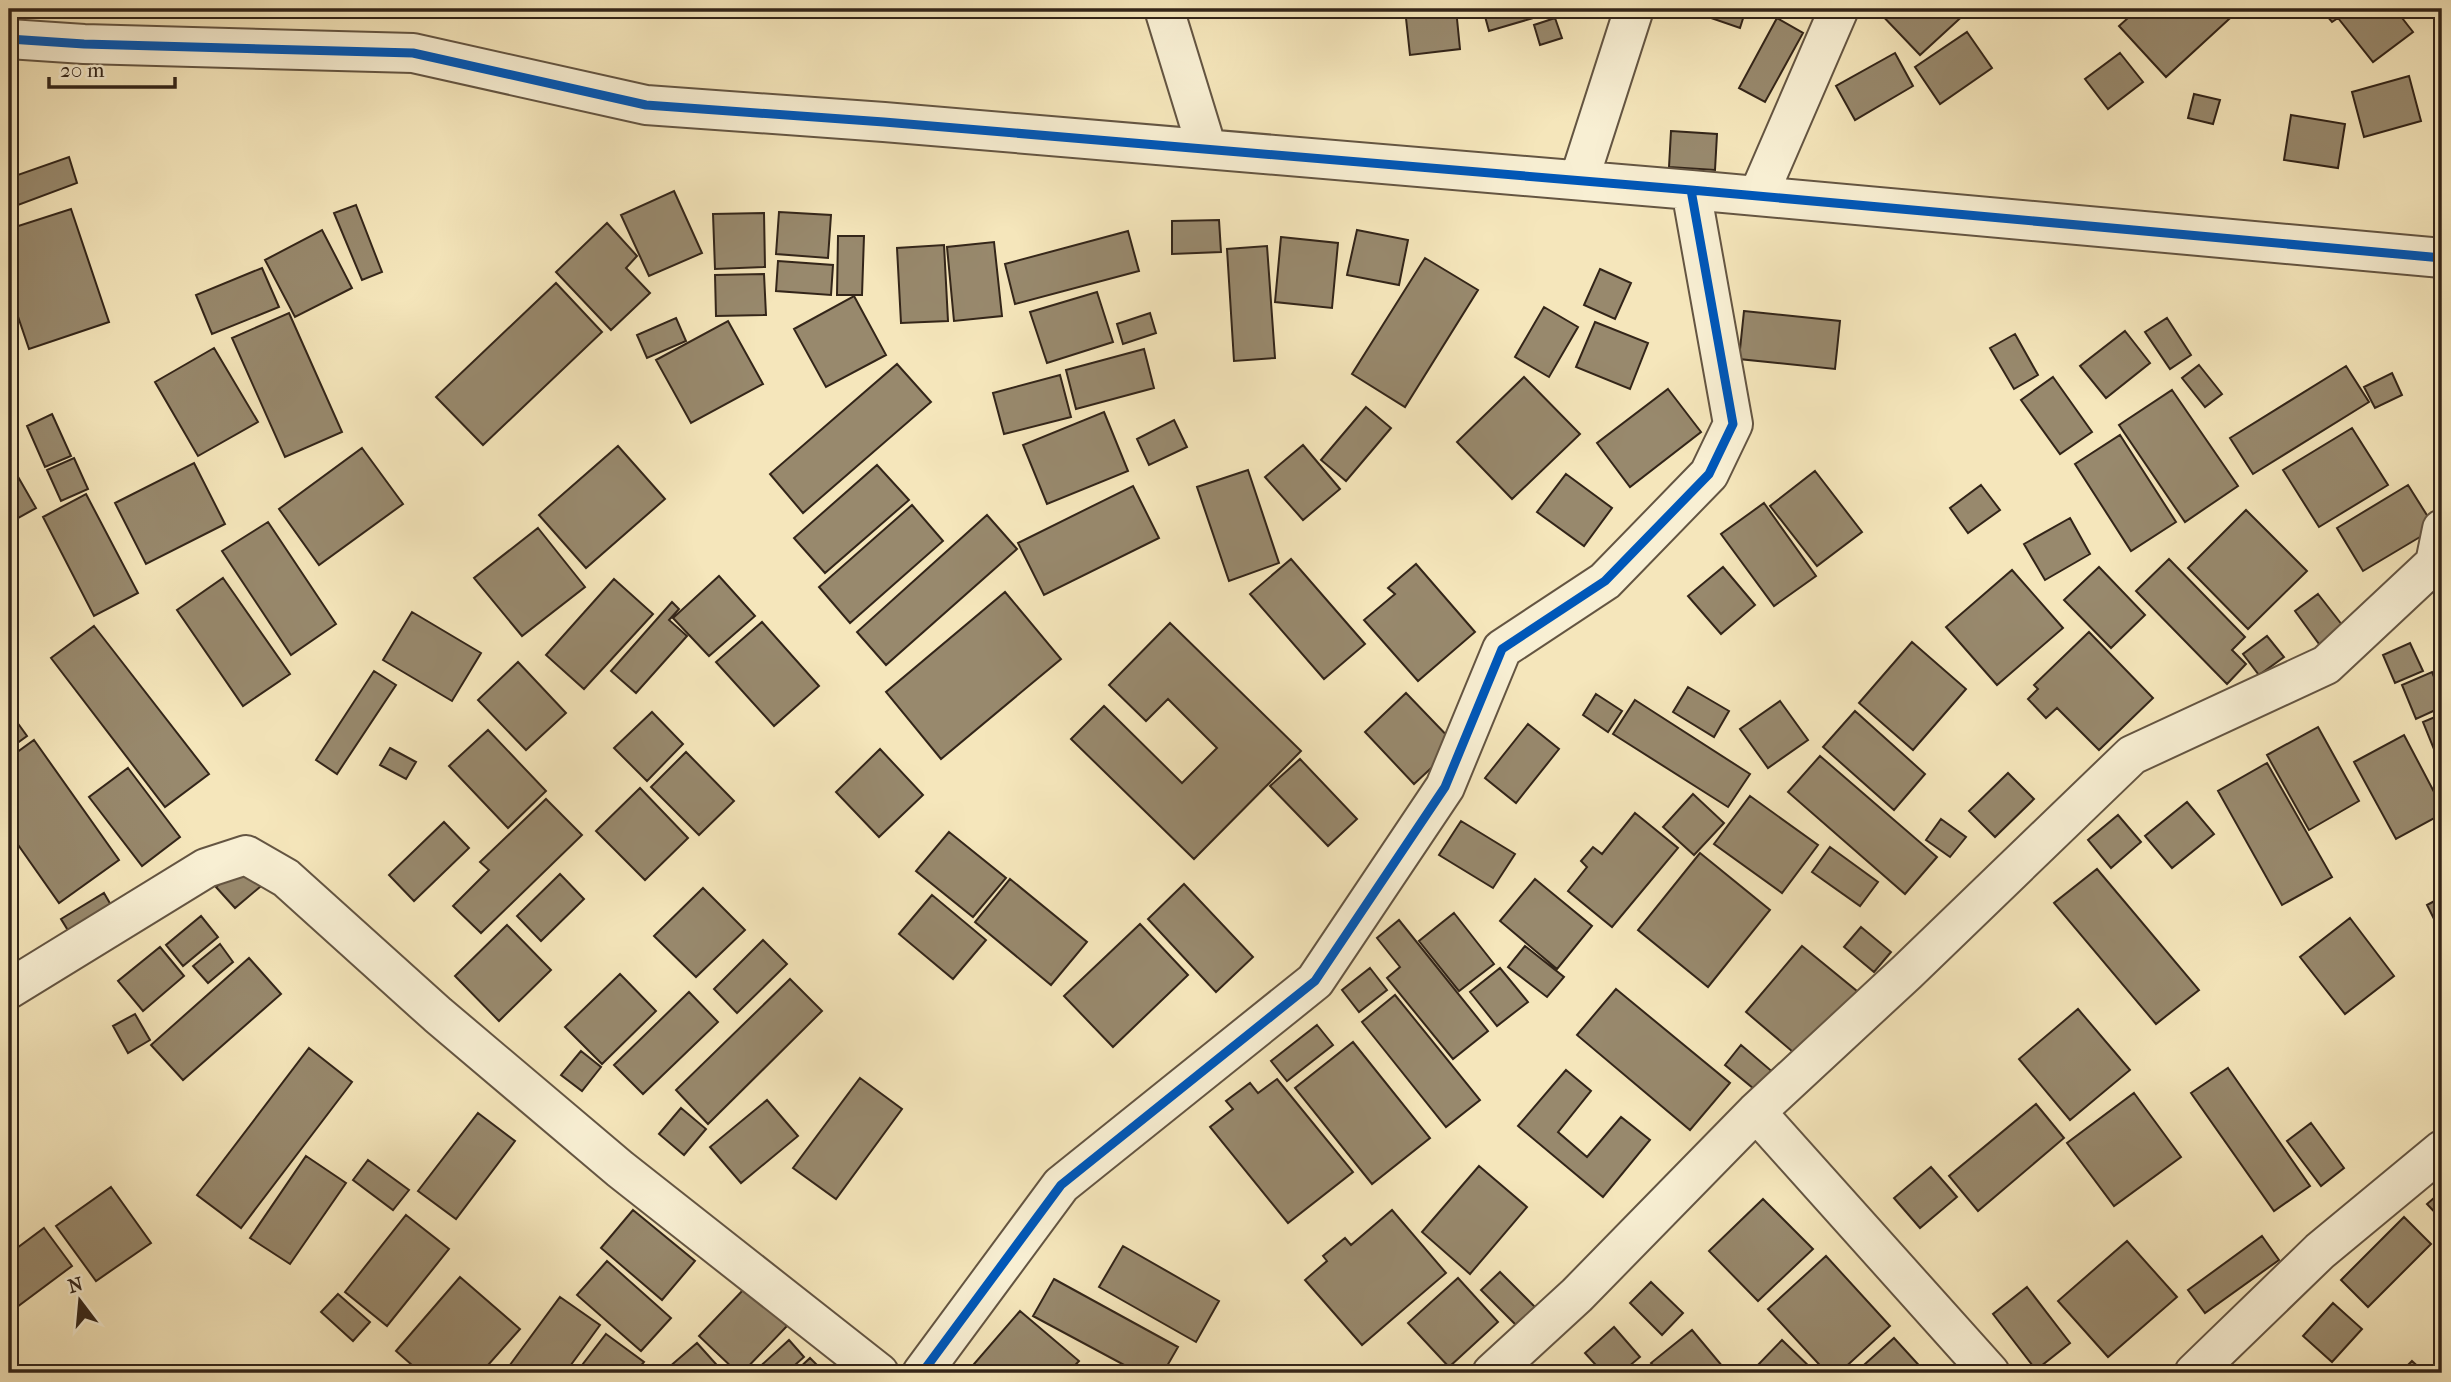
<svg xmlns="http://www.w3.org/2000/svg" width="2451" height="1382" font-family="'IM FELL French Canon',serif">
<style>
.building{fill:#98896d;stroke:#332519;stroke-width:2}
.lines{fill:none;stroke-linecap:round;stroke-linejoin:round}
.minor-casing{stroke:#645542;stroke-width:42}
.minor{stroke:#f8efd3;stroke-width:38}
.cycleway-casing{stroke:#f8efd3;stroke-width:13}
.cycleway{stroke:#0057b8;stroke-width:9}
</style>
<rect width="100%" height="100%" fill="#f5e6bb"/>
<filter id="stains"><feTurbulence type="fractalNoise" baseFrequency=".00286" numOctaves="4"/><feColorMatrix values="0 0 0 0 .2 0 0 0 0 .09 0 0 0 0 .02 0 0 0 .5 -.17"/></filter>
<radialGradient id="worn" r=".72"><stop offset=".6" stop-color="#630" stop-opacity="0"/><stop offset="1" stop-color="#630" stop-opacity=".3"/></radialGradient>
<path class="building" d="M1405,9H1456L1460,49L1410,55Z
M1483,9H1564L1489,31Z
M1685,9H1746L1740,28Z
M1876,9H1966L1968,11L1920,55Z
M2138,9H2240L2166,77L2119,26Z
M2321,9H2395L2413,32L2373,62L2338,18L2332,22Z
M1555,18L1562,38L1540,45L1534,25Z
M1777,18L1803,33L1765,102L1739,88Z
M1967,32L1992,68L1940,104L1915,67Z
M1895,53L1913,86L1855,120L1836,86Z
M2120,53L2143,82L2108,109L2085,79Z
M2409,76L2421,121L2364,137L2352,92Z
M2194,94L2220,100L2213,124L2188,118Z
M2291,115L2345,124L2338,168L2284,160Z
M1671,131L1717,134L1715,170L1669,167Z
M69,157L77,183L18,205L9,178Z
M674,191L702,253L649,276L621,215Z
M356,205L382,272L362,280L334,213Z
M71,209L109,322L29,349L9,290V229Z
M779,212L831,215L828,258L776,254Z
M764,213L765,267L715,269L713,214Z
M1219,220L1221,252L1172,254V221Z
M607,223L637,256L626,268L650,293L611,330L556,272Z
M322,230L352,288L295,317L265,260Z
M1357,230L1408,240L1399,285L1347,275Z
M1128,231L1139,271L1015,304L1005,264Z
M838,236H864L862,295H837Z
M1281,237L1338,243L1332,308L1275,302Z
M994,242L1002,316L954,321L947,247Z
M944,245L948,321L901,323L897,248Z
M1267,246L1275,358L1234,361L1227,249Z
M1425,258L1478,290L1405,407L1352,374Z
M778,261L833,265L831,295L776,291Z
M262,268L279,307L212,334L196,295Z
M1600,269L1631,283L1615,319L1584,305Z
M764,274L766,315L716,316L715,275Z
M556,283L602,332L483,445L436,397Z
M1097,292L1113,342L1047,363L1030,312Z
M854,296L886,355L826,387L794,329Z
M1544,307L1578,327L1549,377L1515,357Z
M1744,311L1840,321L1835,369L1739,359Z
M289,313L342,432L285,457L232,338Z
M1150,313L1156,333L1123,344L1117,324Z
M676,318L686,341L647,358L637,335Z
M2167,318L2191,355L2170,369L2145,332Z
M728,321L763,384L691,423L656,360Z
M1595,322L1648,343L1630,389L1576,367Z
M2125,331L2150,363L2106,398L2080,366Z
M2015,334L2038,375L2014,389L1990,348Z
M214,348L258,422L198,456L155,382Z
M1144,349L1154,388L1076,409L1066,370Z
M897,364L931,402L803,513L770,474Z
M2199,365L2222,394L2205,407L2182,378Z
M2346,366L2369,402L2253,474L2230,438Z
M2392,373L2402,395L2375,408L2364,387Z
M1060,375L1071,417L1004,434L993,393Z
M1524,377L1580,434L1512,499L1457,442Z
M2053,377L2092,432L2060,454L2021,400Z
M1668,389L1701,432L1630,487L1597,443Z
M2172,390L2238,486L2185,522L2119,425Z
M1366,407L1391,428L1346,481L1321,460Z
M1104,412L1128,471L1047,504L1023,445Z
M52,414L71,456L45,467L27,426Z
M1174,420L1187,447L1149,465L1137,439Z
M2352,428L2388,485L2319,527L2283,470Z
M2120,435L2176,522L2131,551L2075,464Z
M1303,445L1340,489L1303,520L1265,477Z
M618,446L665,499L586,568L539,515Z
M362,448L403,504L319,565L279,509Z
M74,458L88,489L61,501L47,470Z
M194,463L225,524L146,564L115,503Z
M877,465L909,500L825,573L794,538Z
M1248,470L1279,563L1229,581L1197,487Z
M1815,471L1862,532L1817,566L1770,506Z
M1566,474L1612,508L1584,546L1537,512Z
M17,475L36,508L9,523V480Z
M1981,485L2000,510L1968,533L1950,508Z
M2408,485L2435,528L2363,571L2337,528Z
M1133,486L1159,538L1044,595L1018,543Z
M86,494L138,593L94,616L43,517Z
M1764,503L1816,576L1774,606L1721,534Z
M912,505L943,541L850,623L819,587Z
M2246,510L2307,571L2248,629L2188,568Z
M987,515L1017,549L886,665L857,632Z
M2070,518L2090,554L2045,580L2024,544Z
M268,522L336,624L291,655L222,551Z
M538,528L585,587L522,636L474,578Z
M1291,559L1365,644L1324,679L1250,594Z
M2169,559L2245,637L2232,650L2246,664L2227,684L2136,591Z
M1416,564L1475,632L1418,681L1364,620L1395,594L1388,588Z
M1723,567L1755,605L1721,634L1688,596Z
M2099,567L2145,615L2111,648L2064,600Z
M2012,570L2063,628L1997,685L1946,627Z
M719,576L755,616L709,656L673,618Z
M223,578L290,674L243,706L177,610Z
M614,579L653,614L584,689L546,655Z
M1005,592L1061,659L941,759L886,692Z
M2318,594L2346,630L2322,648L2295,611Z
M672,602L679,609L669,620L687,636L636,693L611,671Z
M412,612L481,653L452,701L383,660Z
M762,622L819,686L774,726L716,662Z
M1170,623L1301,751L1194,859L1071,739L1104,706L1182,783L1217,748L1168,699L1146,721L1109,685Z
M94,626L209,774L165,807L51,658Z
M2089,632L2153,698L2099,750L2057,708L2046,718L2028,699L2038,689L2034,685Z
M2267,636L2284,657L2259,675L2243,654Z
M1912,642L1966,689L1913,750L1859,703Z
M2410,643L2423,671L2395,683L2383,655Z
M518,662L566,713L526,750L478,700Z
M374,671L396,685L337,774L316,760Z
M2432,672L2442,696V707L2416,719L2402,685Z
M1688,687L1729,711L1714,737L1673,712Z
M1406,693L1456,745L1414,784L1365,732Z
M1596,694L1622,711L1608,732L1583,715Z
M1635,700L1750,774L1728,807L1613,734Z
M1780,701L1808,740L1768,768L1740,729Z
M9,711L27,736L9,749Z
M1855,711L1925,774L1894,810L1823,747Z
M652,712L683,744L647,781L614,748Z
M2442,714V769L2423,722Z
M1528,724L1559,749L1516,803L1485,778Z
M2318,727L2359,801L2309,830L2267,755Z
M488,730L546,791L508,828L449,766Z
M2404,735L2442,807V814L2396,839L2354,762Z
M34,740L119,860L59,903L9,832V758Z
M390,748L416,762L406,779L380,765Z
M880,749L923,795L879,837L836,792Z
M686,752L734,801L699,835L651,787Z
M1820,756L1937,857L1905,894L1788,792Z
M1300,759L1357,819L1328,846L1270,786Z
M2267,763L2332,877L2282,905L2218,791Z
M128,768L180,837L142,866L89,797Z
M2008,773L2034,799L1995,837L1969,811Z
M640,788L688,838L645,880L596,831Z
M1693,794L1724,823L1694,855L1663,827Z
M1750,796L1818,845L1782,893L1714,844Z
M546,799L582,835L481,933L453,906L489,870L480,862Z
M2187,802L2214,834L2172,868L2145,836Z
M1635,813L1678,848L1612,927L1568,891L1587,867L1581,861L1593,847L1602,854Z
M2118,815L2141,842L2111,868L2088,840Z
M1941,819L1966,837L1950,857L1926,840Z
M1461,821L1515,854L1493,888L1439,855Z
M444,822L469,848L414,901L389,875Z
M949,832L1006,878L973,917L916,871Z
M1830,847L1878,882L1860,906L1812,872Z
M1700,853L1770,910L1708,987L1638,930Z
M250,860L267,881L235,908L216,887Z
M2097,869L2199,990L2156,1024L2054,903Z
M560,874L584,899L541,941L517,916Z
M1010,879L1087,942L1051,985L975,922Z
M1535,879L1592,926L1557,969L1500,921Z
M1184,884L1253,957L1216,992L1148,919Z
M703,888L745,930L696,977L654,936Z
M104,893L119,919L77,945L61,919Z
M932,895L986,940L953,979L899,934Z
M2442,897V935L2427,905Z
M1454,913L1494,964L1459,991L1419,941Z
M201,916L218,937L183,966L166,945Z
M2350,918L2394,976L2345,1014L2300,957Z
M1399,920L1488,1031L1453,1059L1387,978L1400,967L1377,938Z
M1140,924L1188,975L1113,1047L1064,996Z
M507,925L551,970L499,1021L455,976Z
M1861,927L1891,952L1874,972L1844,947Z
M763,940L787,964L737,1013L714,989Z
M220,944L233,962L208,983L193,966Z
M1525,946L1564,977L1547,997L1508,967Z
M1802,946L1863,996L1806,1063L1746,1012Z
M160,947L184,976L143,1011L118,981Z
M249,958L281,994L183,1080L151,1045Z
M1370,968L1387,990L1359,1012L1342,990Z
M1500,968L1528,1002L1497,1026L1470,992Z
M620,974L656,1011L602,1064L565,1027Z
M790,979L822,1011L708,1124L676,1090Z
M1616,989L1730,1083L1690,1130L1577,1035Z
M689,992L718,1022L643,1094L614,1065Z
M1395,995L1480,1100L1446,1127L1362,1022Z
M2078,1009L2130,1070L2070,1120L2019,1059Z
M135,1014L150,1040L128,1053L113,1026Z
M1317,1025L1333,1045L1287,1081L1271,1061Z
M1353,1042L1430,1138L1372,1184L1295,1088Z
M1741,1045L1775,1074L1759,1093L1725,1065Z
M309,1048L352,1082L241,1228L197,1195Z
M581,1051L601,1067L582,1091L561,1075Z
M2228,1068L2310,1186L2274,1211L2191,1093Z
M1566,1070L1591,1091L1558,1132L1587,1157L1621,1117L1650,1140L1603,1197L1518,1126Z
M860,1078L902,1109L836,1199L793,1168Z
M1277,1079L1353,1172L1288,1223L1210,1127L1233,1109L1226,1101L1250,1083L1258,1093Z
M2134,1093L2181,1157L2114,1206L2067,1143Z
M767,1100L798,1136L741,1183L710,1147Z
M2036,1104L2064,1138L1978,1211L1949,1176Z
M681,1108L706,1129L684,1155L659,1134Z
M478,1113L515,1141L456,1219L418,1191Z
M2311,1123L2344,1168L2321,1186L2287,1141Z
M306,1156L346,1183L290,1264L250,1238Z
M368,1160L409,1190L393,1210L353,1180Z
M1479,1166L1527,1207L1470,1274L1422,1232Z
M1931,1167L1957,1197L1920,1228L1894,1198Z
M111,1187L151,1243L96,1281L56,1226Z
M2442,1191V1220L2427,1204Z
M1763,1199L1813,1249L1758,1301L1709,1251Z
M633,1210L695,1261L662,1300L601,1248Z
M1392,1210L1446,1273L1362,1345L1305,1280L1327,1261L1323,1256L1345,1238L1351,1245Z
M406,1215L449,1249L387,1326L345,1292Z
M2404,1217L2431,1244L2368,1307L2341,1280Z
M44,1228L72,1266L9,1313V1254Z
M2262,1236L2279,1260L2205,1313L2188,1290Z
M2127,1241L2177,1297L2108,1357L2058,1301Z
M1123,1246L1219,1301L1196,1342L1099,1287Z
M1826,1256L1890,1326L1839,1373H1827L1768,1309Z
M607,1261L671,1318L641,1351L577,1295Z
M1500,1272L1535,1307L1516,1325L1481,1290Z
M460,1277L520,1329L481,1373H421L396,1351Z
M1458,1278L1498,1322L1449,1367L1408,1323Z
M1054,1279L1178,1347L1163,1373H1139L1033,1316Z
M1651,1282L1683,1313L1662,1335L1630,1303Z
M746,1287L787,1326L742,1373H738L699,1336Z
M2027,1287L2070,1343L2036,1370L1993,1314Z
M338,1294L370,1322L353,1341L321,1312Z
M560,1297L600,1325L565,1373H504Z
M2333,1303L2362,1329L2332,1362L2303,1336Z
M1020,1311L1079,1361L1068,1373H970L968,1371Z
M1614,1327L1640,1357L1621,1373H1603L1585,1353Z
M1692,1330L1728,1373H1660L1651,1363Z
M606,1334L644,1362L635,1373H576Z
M1894,1338L1926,1373H1855Z
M789,1340L804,1357L786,1373H753Z
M1782,1340L1816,1373H1760L1755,1368Z
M697,1343L724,1373H673L668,1368Z
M810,1358L822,1370L819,1373H794Z
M2412,1361L2425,1373H2400Z"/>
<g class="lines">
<defs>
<path id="minor" d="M1164,9L1207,149
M9,39L84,44L413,53L646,105L884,122L1691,190L2442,258
M1579,180L1634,9
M1758,196L1839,9
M9,989L206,868L246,855L286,878L438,1015L620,1169L879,1373
M1756,1112L1990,1373
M922,1373L1061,1185L1315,981L1445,787L1502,649L1605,581L1709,474L1733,424L1691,190
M1492,1373L1577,1295L1756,1112L1907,972L2132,755L2326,665L2435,563L2442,529
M2194,1373L2320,1251L2442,1150"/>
</defs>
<use href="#minor" class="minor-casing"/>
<use href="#minor" class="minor"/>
<defs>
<path id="cycleway" d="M9,39L84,44L413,53L646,105L884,122L1691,190L2442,258
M922,1373L1061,1185L1315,981L1445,787L1502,649L1605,581L1709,474L1733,424L1691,190"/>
</defs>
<use href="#cycleway" class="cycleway-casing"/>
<use href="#cycleway" class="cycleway"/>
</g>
<rect width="2451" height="1382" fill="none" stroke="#f5e6bb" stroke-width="35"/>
<rect x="10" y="10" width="2430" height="1361" fill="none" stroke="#332519" stroke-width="3.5"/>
<rect x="18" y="18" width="2416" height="1347" fill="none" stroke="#332519" stroke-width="2"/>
<g transform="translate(80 1301) rotate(344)" stroke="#f8efd3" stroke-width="5" paint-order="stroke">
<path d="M0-5L12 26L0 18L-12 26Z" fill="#332519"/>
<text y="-10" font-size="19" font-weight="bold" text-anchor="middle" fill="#332519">N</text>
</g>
<path d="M49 77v10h126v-10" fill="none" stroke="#332519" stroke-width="3.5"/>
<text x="60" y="77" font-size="21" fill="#332519" stroke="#f8efd3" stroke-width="5" paint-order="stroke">20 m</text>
<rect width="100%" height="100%" filter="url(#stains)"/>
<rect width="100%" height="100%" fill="url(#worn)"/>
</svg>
